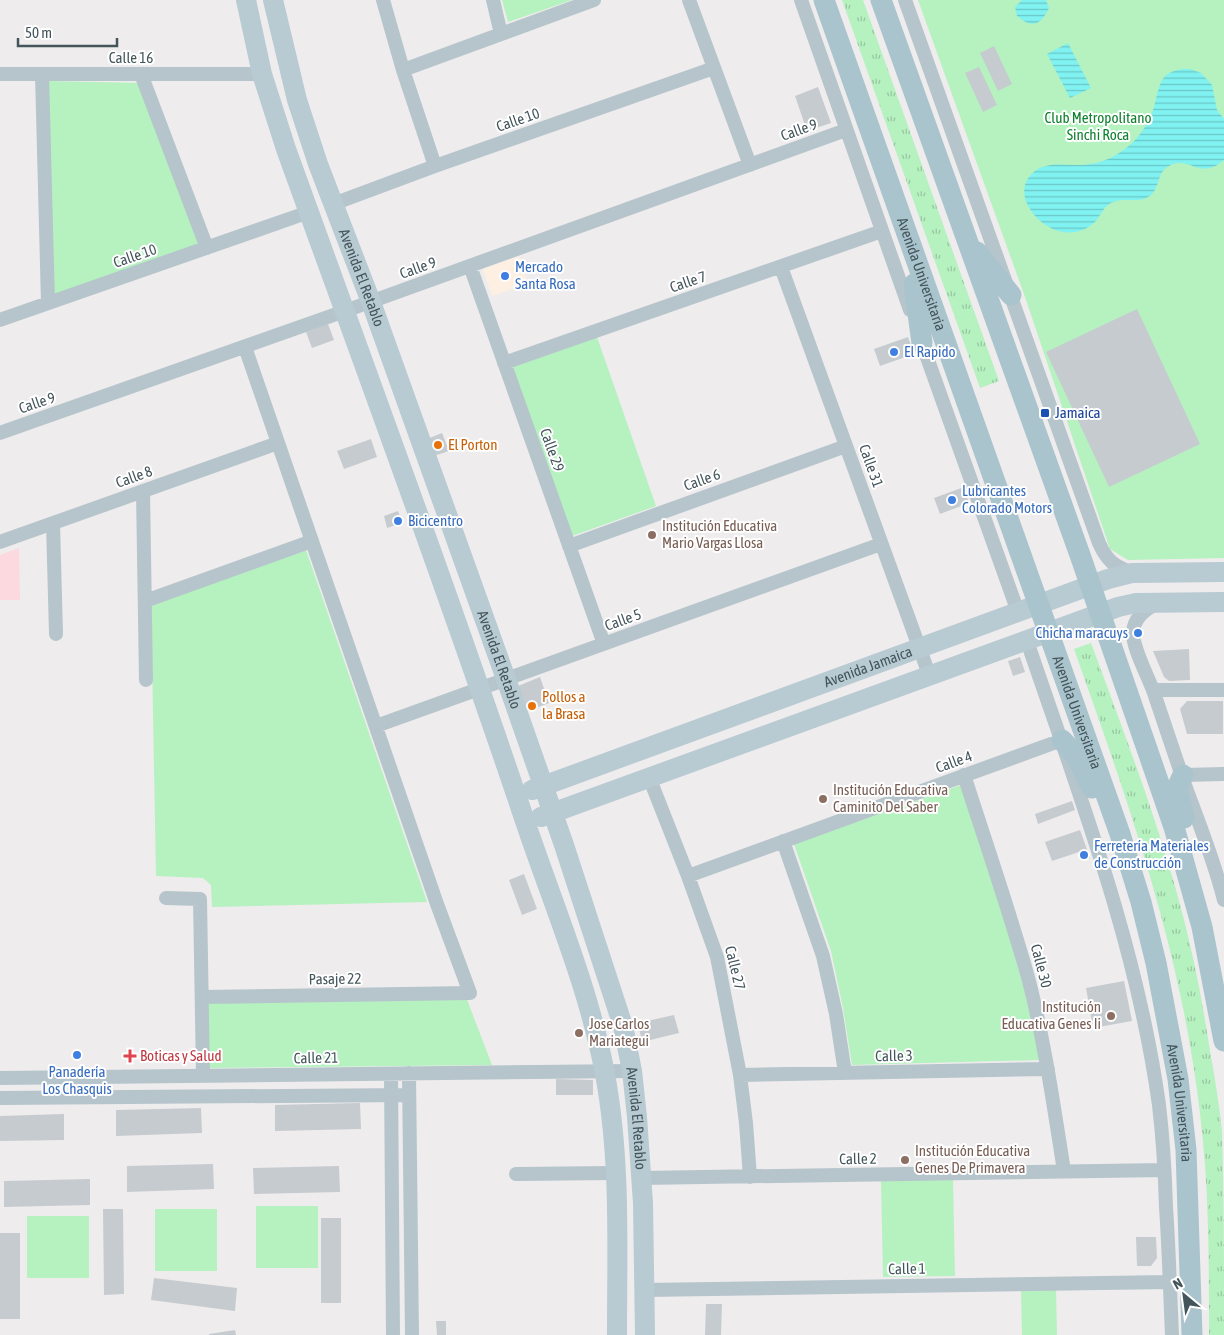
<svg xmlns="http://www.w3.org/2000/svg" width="1224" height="1335" font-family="'Asap Condensed',sans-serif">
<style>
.commercial{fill:#fdf0e3}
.medical{fill:#fcd9de}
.grass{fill:url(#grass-tufts)}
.park{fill:#b6f1c0}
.water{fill:url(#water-rules)}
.building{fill:#c6cbd0}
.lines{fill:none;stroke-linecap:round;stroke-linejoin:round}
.street{stroke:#b6c5cb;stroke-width:14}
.secondary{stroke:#b8cad2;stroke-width:20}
.primary{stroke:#aac4ce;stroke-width:21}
.shop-dot{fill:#3f7fe0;stroke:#fff;stroke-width:2}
.transit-dot{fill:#1a4fb4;stroke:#fff;stroke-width:2}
.food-dot{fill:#e8710a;stroke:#fff;stroke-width:2}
.education-dot{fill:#8d6e63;stroke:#fff;stroke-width:2}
.health-dot{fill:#e0444e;stroke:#fff;stroke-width:2}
.labels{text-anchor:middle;stroke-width:4;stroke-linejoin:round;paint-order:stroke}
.street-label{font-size:15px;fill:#43555b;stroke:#fff}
.park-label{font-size:15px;fill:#108130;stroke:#fff}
.shop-label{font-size:15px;fill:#366cbe;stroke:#fff;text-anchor:start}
.transit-label{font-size:15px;fill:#164399;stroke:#fff;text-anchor:start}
.food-label{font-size:15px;fill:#c56008;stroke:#fff;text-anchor:start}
.education-label{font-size:15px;fill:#785e54;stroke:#fff;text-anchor:start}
.health-label{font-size:15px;fill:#be3a42;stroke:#fff;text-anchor:start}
</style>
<defs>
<pattern id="grass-tufts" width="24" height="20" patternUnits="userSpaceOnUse" patternTransform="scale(1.25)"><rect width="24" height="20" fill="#b6f1c0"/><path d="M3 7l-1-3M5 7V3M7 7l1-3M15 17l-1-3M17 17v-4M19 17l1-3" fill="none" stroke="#96c69f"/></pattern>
<pattern id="water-rules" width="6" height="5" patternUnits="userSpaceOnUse" patternTransform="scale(1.25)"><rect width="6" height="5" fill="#80f2f1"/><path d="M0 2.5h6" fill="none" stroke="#6ac7c6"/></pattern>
</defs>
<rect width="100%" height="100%" fill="#efeced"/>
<path class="commercial" d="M519,256L528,283L492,296L483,269Z"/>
<path class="medical" d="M19,548L20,600H0V555Z"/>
<path class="grass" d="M842,0H863L999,381L980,388Z
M1091,643C1123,730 1157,818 1181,908C1193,953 1202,999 1209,1045C1214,1073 1219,1102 1222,1131C1224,1198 1224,1267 1224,1335H1209C1209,1278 1209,1221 1205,1165C1201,1111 1193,1056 1182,1003C1157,882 1115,765 1074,649Z"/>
<path class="park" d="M502,0H572L508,22Z
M918,0H1224V558L1128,560L1110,549L1025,297Z
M48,81L144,83L204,242L50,297Z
M597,337L656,506L572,536L512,366Z
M306,550L427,902L212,907L211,885L203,878L156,876L151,605Z
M961,785L1004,919L1024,988L1040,1060L852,1065L843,1008L831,951L794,844Z
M466,997L492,1065L207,1068L205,1001Z
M953,1179L955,1276L883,1277L881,1180Z
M256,1206H318V1268H256Z
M155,1209H217V1271H155Z
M27,1216H89V1278H27Z
M1056,1287L1057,1335H1022L1021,1288Z"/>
<path class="water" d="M1022,0H1046L1049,8C1041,25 1032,29 1017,16L1015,7Z
M1068,43L1091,88L1070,98L1047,54Z
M1183,69H1190L1201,73L1212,85L1217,110L1224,119V160C1199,181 1191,156 1171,165C1156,171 1161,186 1151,195C1139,205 1125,196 1111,203C1103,207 1100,217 1094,223C1072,242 1043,230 1030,209C1023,199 1022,186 1029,177C1044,157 1070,168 1090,164C1107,162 1124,152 1136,139C1144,130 1150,119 1154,107C1160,87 1158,72 1183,69Z"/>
<path class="building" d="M994,46L1012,84L998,91L980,53Z
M979,67L997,105L983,112L965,73Z
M818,87L831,123L807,131L795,96Z
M1137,309L1200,444L1109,487L1046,352Z
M328,324L334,340L312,348L306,332Z
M908,337L914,354L880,366L874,349Z
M442,433L449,451L434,456L427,439Z
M371,439L377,457L344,469L337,451Z
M964,487L969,503L940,514L934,498Z
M398,511L402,523L387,528L384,516Z
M1189,649L1190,680L1169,681L1164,677L1153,651Z
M1020,657L1025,672L1013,676L1008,661Z
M540,677L549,703L528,711L518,686Z
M1187,701H1223V734H1187L1180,709Z
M1072,801L1075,810L1038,824L1035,814Z
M1080,830L1090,858L1082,861L1079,852L1052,861L1045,842Z
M524,874L537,909L522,915L509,880Z
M1124,981L1132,1021L1093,1028L1086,988Z
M674,1015L679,1033L642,1042L638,1023Z
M556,1079L593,1080V1095H556Z
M360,1103L361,1129L275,1131V1105Z
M201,1108L202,1133L116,1136V1110Z
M64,1114V1140L0,1141V1116Z
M213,1164L214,1189L127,1192V1166Z
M339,1166L340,1192L254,1194L253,1168Z
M90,1179V1205L4,1207V1181Z
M103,1209H123L124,1294L104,1295Z
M321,1218H341V1303H321Z
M0,1233H20V1319H0Z
M1136,1237H1156L1157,1258L1151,1266H1137Z
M154,1278L237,1288L235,1311L151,1300Z
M706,1304H722L721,1335H705Z
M436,1321H446V1335H437Z
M235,1330L236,1335H209V1334Z"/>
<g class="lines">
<path class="street" d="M383,0L403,70L435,166
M493,0L501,34
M689,0L750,165
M801,0L910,310
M905,0L1099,543C1107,561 1114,566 1132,573
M403,70L594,0
M0,74H262
M42,74L48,303
M141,74L207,248
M333,204L435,166L714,68
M470,266L604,644
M781,267L930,677
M0,320L309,212
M919,335L1018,612
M504,363L882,231
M0,433L345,311L846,130
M143,491L146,680
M53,523L56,634
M0,542L278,443
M569,546L846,446
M145,601L312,541
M1156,604C1144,610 1134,618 1133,632C1132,647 1149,678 1154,693C1165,725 1175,756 1186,788C1200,826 1214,860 1224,900
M1027,641C1079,794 1137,945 1159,1105C1163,1139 1165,1173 1166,1207C1169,1250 1170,1292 1172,1335
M1153,690H1224
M376,726L881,544
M964,775C986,844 1010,912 1029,981C1045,1044 1054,1108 1064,1171
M1183,775L1224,774
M649,777L688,876L717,957L740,1075L746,1123L750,1177
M783,841L823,956L836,1014L845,1073
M688,876L1062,740
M166,898L200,899L203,1076
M202,997L470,993L437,904L245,347
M409,1073L412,1335
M391,1074L393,1335
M740,1075L1048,1069
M0,1078L632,1071
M0,1098L409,1095
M516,1174L616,1173
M641,1178L1164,1170
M644,1290L1170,1282"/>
<g class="secondary">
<path d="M246,0L262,74L286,149C367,373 450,598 526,824C554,907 589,988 605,1074C621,1160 617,1248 617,1335"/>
<path id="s1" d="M273,0L297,100L318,164L371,302L506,679L564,845L623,1026L632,1071L637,1117L643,1203L645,1335"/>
<path id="s2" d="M532,790L1108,579L1132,573L1224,572"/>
<path d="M541,817L1118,607L1136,603L1224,602"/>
</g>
<g class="primary">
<path id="s3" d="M824,0L1120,834L1141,902L1156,963L1178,1079L1186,1150L1192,1335"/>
<path d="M881,0L1080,555L1174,827L1202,927L1224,1041"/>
<path d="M977,252L1011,295"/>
<path d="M914,284L922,343"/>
<path d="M1062,740L1076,756L1092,788"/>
<path d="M1183,775L1177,788L1184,818"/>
</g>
</g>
<g class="shop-dot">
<circle cx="505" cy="276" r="5"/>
<circle cx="894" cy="352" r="5"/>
<circle cx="952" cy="500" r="5"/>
<circle cx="398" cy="521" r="5"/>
<circle cx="1138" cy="633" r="5"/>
<circle cx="1084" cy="855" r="5"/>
<circle cx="77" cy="1055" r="5"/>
</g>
<rect class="transit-dot" x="1040" y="408" width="10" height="10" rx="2.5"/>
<g class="food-dot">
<circle cx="438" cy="445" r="5"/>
<circle cx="532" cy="706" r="5"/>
</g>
<g class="education-dot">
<circle cx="652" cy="535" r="5"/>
<circle cx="823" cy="799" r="5"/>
<circle cx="1111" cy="1016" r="5"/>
<circle cx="579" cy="1033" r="5"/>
<circle cx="905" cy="1160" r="5"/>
</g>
<path class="health-dot" d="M127.5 1048.5h5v5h5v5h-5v5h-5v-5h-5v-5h5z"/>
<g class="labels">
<g class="street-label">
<text x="131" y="63">Calle 16</text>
<text transform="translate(518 120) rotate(-19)" y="5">Calle 10</text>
<text transform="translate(799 130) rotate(-20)" y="5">Calle 9</text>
<text transform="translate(135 256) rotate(-19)" y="5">Calle 10</text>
<text transform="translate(418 268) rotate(-20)" y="5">Calle 9</text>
<text dy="5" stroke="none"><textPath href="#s3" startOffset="291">Avenida Universitaria</textPath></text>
<text dy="5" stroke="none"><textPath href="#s1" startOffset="292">Avenida El Retablo</textPath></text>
<text transform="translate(688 282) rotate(-19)" y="5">Calle 7</text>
<text transform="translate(37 403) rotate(-19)" y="5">Calle 9</text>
<text transform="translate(552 450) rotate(70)" y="5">Calle 29</text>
<text transform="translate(871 466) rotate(70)" y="5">Calle 31</text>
<text transform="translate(134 477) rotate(-20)" y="5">Calle 8</text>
<text transform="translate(702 480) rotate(-20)" y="5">Calle 6</text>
<text transform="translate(623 620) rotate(-20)" y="5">Calle 5</text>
<text dy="5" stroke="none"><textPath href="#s1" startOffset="698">Avenida El Retablo</textPath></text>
<text dy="5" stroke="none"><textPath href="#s2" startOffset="358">Avenida Jamaica</textPath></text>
<text dy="5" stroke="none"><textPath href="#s3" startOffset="756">Avenida Universitaria</textPath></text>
<text transform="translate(954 762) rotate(-20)" y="5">Calle 4</text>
<text transform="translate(1041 966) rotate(75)" y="5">Calle 30</text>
<text transform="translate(735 968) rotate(76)" y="5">Calle 27</text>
<text transform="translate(335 979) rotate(-1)" y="5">Pasaje 22</text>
<text transform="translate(894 1056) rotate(-1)" y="5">Calle 3</text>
<text transform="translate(316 1058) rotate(-1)" y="5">Calle 21</text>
<text dy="5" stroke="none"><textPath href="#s3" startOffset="1161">Avenida Universitaria</textPath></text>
<text dy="5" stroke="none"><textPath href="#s1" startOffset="1178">Avenida El Retablo</textPath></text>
<text transform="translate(858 1159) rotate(-1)" y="5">Calle 2</text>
<text transform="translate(907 1269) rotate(-1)" y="5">Calle 1</text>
</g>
<g class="park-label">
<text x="1098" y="123">Club Metropolitano<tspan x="1098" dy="17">Sinchi Roca</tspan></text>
</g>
<g class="shop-label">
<text x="515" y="272">Mercado<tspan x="515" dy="17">Santa Rosa</tspan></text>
<text x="904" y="357">El Rapido</text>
<text x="962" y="496">Lubricantes<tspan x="962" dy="17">Colorado Motors</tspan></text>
<text x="408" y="526">Bicicentro</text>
<text x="1128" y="638" text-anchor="end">Chicha maracuys</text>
<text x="1094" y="851">Ferretería Materiales<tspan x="1094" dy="17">de Construcción</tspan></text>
<text x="77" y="1077" text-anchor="middle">Panadería<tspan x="77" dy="17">Los Chasquis</tspan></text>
</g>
<g class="transit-label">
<text x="1055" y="418">Jamaica</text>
</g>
<g class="food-label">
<text x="448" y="450">El Porton</text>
<text x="542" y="702">Pollos a<tspan x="542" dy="17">la Brasa</tspan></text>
</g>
<g class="education-label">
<text x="662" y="531">Institución Educativa<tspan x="662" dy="17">Mario Vargas Llosa</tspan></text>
<text x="833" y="795">Institución Educativa<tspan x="833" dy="17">Caminito Del Saber</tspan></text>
<text x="1101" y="1012" text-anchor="end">Institución<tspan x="1101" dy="17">Educativa Genes Ii</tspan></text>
<text x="589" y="1029">Jose Carlos<tspan x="589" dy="17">Mariategui</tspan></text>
<text x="915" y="1156">Institución Educativa<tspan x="915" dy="17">Genes De Primavera</tspan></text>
</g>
<g class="health-label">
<text x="140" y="1061">Boticas y Salud</text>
</g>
</g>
<g transform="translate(1184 1295) rotate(331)" stroke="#ffffff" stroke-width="4" paint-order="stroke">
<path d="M0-4L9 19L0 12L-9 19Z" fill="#43555b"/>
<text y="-8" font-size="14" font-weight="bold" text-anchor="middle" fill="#43555b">N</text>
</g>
<path d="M18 38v8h99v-8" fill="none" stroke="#43555b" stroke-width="2.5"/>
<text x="25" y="38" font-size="15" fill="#43555b" stroke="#ffffff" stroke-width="4" paint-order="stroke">50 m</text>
</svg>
